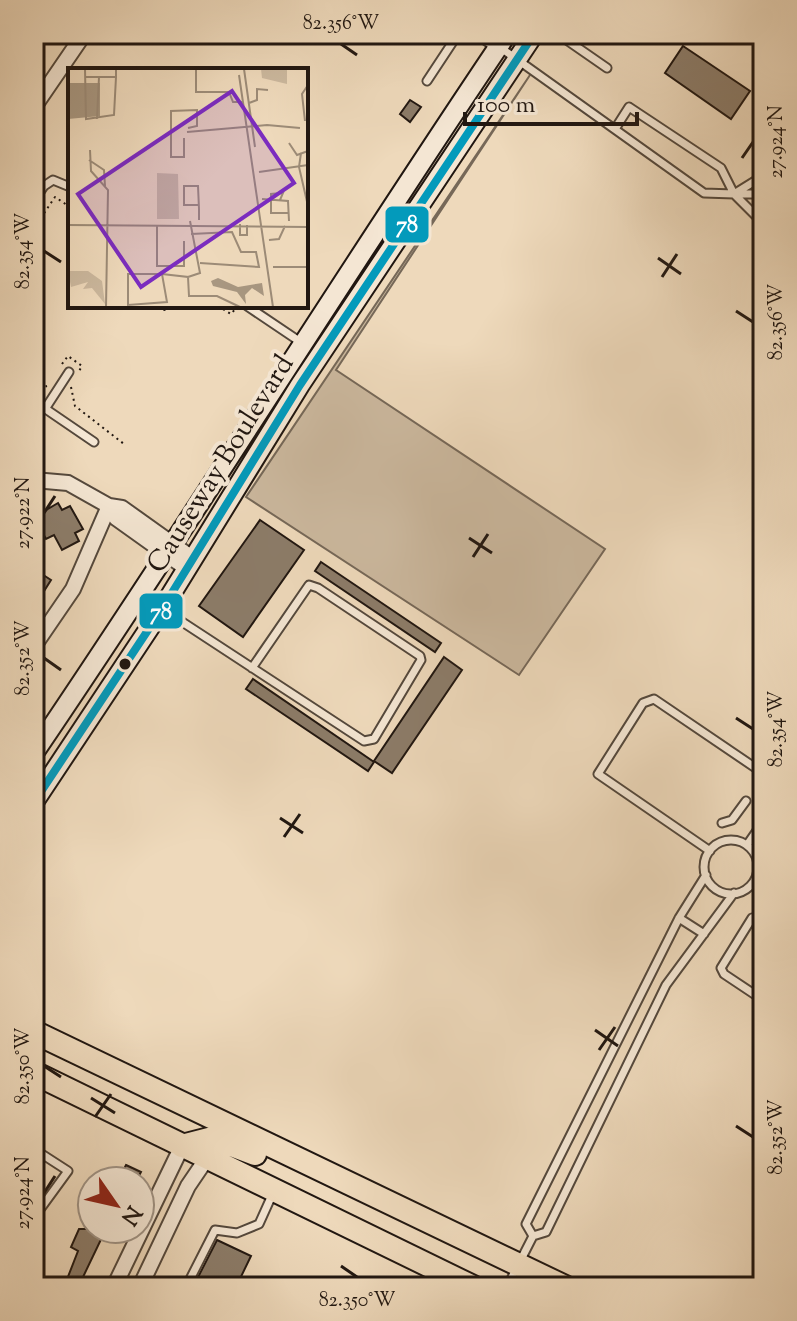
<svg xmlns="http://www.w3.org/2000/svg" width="797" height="1321" font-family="'Sorts Mill Goudy',serif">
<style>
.green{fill:#cbb89e;stroke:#766858;stroke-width:2}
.building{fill:#8c7c69;stroke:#211711;stroke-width:2}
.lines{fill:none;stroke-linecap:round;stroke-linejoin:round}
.lane-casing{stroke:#54483c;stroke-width:11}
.street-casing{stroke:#54483c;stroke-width:18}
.secondary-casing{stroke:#211711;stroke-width:22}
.primary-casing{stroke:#211711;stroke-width:26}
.path{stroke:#211711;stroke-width:2;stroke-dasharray:2 4;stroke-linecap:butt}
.lane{stroke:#f4e6d3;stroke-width:7}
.street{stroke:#f4e6d3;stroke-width:14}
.secondary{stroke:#f4e6d3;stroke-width:18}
.primary{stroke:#eed9bb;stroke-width:22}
.bus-1-casing{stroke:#f4e6d3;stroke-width:14}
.bus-1{stroke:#039abb;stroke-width:8}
.ticks{fill:none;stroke:#211711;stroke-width:3}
.bus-dot{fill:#211711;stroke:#f4e6d3;stroke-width:3}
.labels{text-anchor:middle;stroke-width:8;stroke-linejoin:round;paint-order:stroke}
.street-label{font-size:28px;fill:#211711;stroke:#f4e6d3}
.inset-road{fill:none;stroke:#9c8b77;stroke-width:2}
.view{fill:#7b2cbf;fill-opacity:0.15;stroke:#7b2cbf;stroke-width:4}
.inset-edge{fill:none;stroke:#211711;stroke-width:4}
.line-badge{stroke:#f4e6d3;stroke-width:3}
.badge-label{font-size:22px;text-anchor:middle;font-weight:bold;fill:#fff}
.neatline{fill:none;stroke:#211711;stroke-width:3}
.ticks-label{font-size:20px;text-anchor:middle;fill:#211711}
</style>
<rect width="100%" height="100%" fill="#eed9bb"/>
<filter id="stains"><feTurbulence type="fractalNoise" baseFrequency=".0025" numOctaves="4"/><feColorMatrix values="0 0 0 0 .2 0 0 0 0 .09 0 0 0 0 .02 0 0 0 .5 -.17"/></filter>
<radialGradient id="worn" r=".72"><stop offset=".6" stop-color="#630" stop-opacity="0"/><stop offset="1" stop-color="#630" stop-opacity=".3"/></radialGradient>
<path class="green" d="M530,75L336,370L605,549L519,675L246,497Z"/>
<path class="building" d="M683,46L750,91L731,119L665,73Z
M410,100L421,107L410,122L400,114Z
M58,503L62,510L70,506L83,529L75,533L79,541L62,550L54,535L46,539L34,517Z
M260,520L304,550L243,637L199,606Z
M321,562L441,643L435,652L315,571Z
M34,569L51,580L34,607Z
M444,657L462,670L392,773L374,761Z
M253,679L374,762L368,771L246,689Z
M126,1165L141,1172L136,1181H118Z
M79,1229H106L83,1277L82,1287H64L78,1251L71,1247Z
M217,1240L251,1256L236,1287H193Z"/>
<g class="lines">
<defs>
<path id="lane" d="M558,34L607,68
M501,48L704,193L734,194L763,176
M427,81L458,34
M615,129L629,107L721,168L734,194
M763,194H734L763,223
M34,201L44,186L53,180L70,187
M247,306L302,343
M34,401L94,442
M45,409L69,372
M164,610L364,741L374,739L421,660L420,656L318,588L309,585L252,668
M722,823L732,820L746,801
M704 867a27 27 0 1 1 54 0a27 27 0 1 1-54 0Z
M747,845L763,822
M710,851L598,774L643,703L654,699L763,773
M679,918L704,934
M752,918L721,968L724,974L763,1000
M34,1149L68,1171L41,1208H34
M533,1236L526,1224L679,918L706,875
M186,1287L215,1230L237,1233L259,1224L273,1193
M507,1287L533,1236L546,1232L666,985L734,893
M719,1287L736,1283L753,1287"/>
<path id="street" d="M482,34L499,46
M34,107L84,34
M34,480L68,483L109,506L122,508L192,558
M109,506L116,518L186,568
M34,646L73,589L109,506
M114,1287L182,1146
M140,1287L188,1186L207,1158"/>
<path id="secondary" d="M34,753C195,516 346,272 507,34
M34,802L162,609L300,385L534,34"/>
<path id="primary" d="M34,1032L565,1287
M34,1073L473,1287
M182,1146L213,1138L255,1154"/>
</defs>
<use href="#lane" class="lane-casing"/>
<use href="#street" class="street-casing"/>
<use href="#secondary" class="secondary-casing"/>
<use href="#primary" class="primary-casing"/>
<path class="path" d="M34,228L55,197L70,207
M146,306L164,310L180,306
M218,306L231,314L237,307
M62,364L68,356L82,366L79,371
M71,387L75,406L124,444
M34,390L47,386"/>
<use href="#lane" class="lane"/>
<use href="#street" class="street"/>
<use href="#secondary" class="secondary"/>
<use href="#primary" class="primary"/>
<defs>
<path id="bus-1" d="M34,802L162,609L300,385L534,34"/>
</defs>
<use href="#bus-1" class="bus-1-casing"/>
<use href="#bus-1" class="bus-1"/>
</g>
<path class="ticks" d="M341,44L357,55M742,158L753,142M44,251L61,262M658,258L681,274M662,277L677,254M736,311L753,322M44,513L55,496M469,538L492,553M473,557L488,534M44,658L61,670M736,718L753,729M280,818L303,833M284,837L300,814M595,1030L618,1046M599,1050L615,1027M44,1066L61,1077M91,1098L115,1113M95,1117L111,1094M736,1126L753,1137M44,1193L55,1176M341,1266L357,1277"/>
<circle class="bus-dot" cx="125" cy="664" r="7"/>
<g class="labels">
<g class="street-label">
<text transform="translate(219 463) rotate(-58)" y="10">Causeway Boulevard</text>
</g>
</g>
<g transform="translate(68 68)">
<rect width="240" height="240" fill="#eed9bb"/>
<path d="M193,1H219V16L194,10ZM89,105L110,106L111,151H40H89ZM0,203H20L34,213L37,236L24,220L15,221L20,214L3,219Z" fill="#cbb89e"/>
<path d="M0,15H32V48L0,51ZM150,210L170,219L194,215L196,228L184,220L177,227L178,236L169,224L145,218L143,213Z" fill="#a89781"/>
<path class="inset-road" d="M17,1L18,51L46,47L48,9M128,1V24H161L165,34H175M176,1L187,79M171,7L205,239M17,9H48V1M181,35L189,32V21L200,22M29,51L31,9M237,53L234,26L240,17M119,64L199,57L232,60M116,70V89H103V43L129,42V58L120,60M221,75L229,87L240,83M22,82L23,103L40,122L38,239M233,85L231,99L240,138M21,92L36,102L37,118M191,104L240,97M194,131L220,133L221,153M212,132L215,125L203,126V145H221M130,137H116V118H130L131,141V152M172,156V167H179V157M0,157L240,159M89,157V198H116V173M240,159V194M123,166L164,164L173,184H188L191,199L132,195M201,172L211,171L217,158M205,199H240M60,206H94L99,234L60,237ZM94,206L120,209L121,228H149L172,239M120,209L132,205L122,153"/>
<path class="view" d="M164,23L226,115L73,219L10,126Z"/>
<rect width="240" height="240" class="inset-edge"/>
</g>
<g class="line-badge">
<rect x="384" y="205" width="46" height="39" rx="8" fill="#039abb"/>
<rect x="138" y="592" width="46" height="38" rx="8" fill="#039abb"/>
</g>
<g class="badge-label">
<text x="407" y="232">78</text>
<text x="161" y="619">78</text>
</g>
<rect width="797" height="1321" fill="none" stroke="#eed9bb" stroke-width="88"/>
<g transform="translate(116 1205) rotate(124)"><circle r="38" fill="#f4e6d3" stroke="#a09385" stroke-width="2"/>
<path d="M0-6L14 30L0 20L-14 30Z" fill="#8f2418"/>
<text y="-12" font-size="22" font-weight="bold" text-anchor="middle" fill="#211711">N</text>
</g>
<path d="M465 112v12h172v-12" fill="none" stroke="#211711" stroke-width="4"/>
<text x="477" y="112" font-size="24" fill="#211711" stroke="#f4e6d3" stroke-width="6" paint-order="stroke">100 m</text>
<rect x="44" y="44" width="709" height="1233" class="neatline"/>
<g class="ticks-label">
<text x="341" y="29">82.356°W</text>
<text transform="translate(775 142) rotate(-90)" y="7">27.924°N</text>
<text transform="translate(22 251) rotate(-90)" y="7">82.354°W</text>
<text transform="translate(775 322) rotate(-90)" y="7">82.356°W</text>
<text transform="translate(22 513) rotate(-90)" y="7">27.922°N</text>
<text transform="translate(22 658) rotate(-90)" y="7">82.352°W</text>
<text transform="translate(775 729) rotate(-90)" y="7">82.354°W</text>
<text transform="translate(22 1066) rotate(-90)" y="7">82.350°W</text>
<text transform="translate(775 1137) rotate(-90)" y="7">82.352°W</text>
<text transform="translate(22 1193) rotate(-90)" y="7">27.924°N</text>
<text x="357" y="1306">82.350°W</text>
</g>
<rect width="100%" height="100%" filter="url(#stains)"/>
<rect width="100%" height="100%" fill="url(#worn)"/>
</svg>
